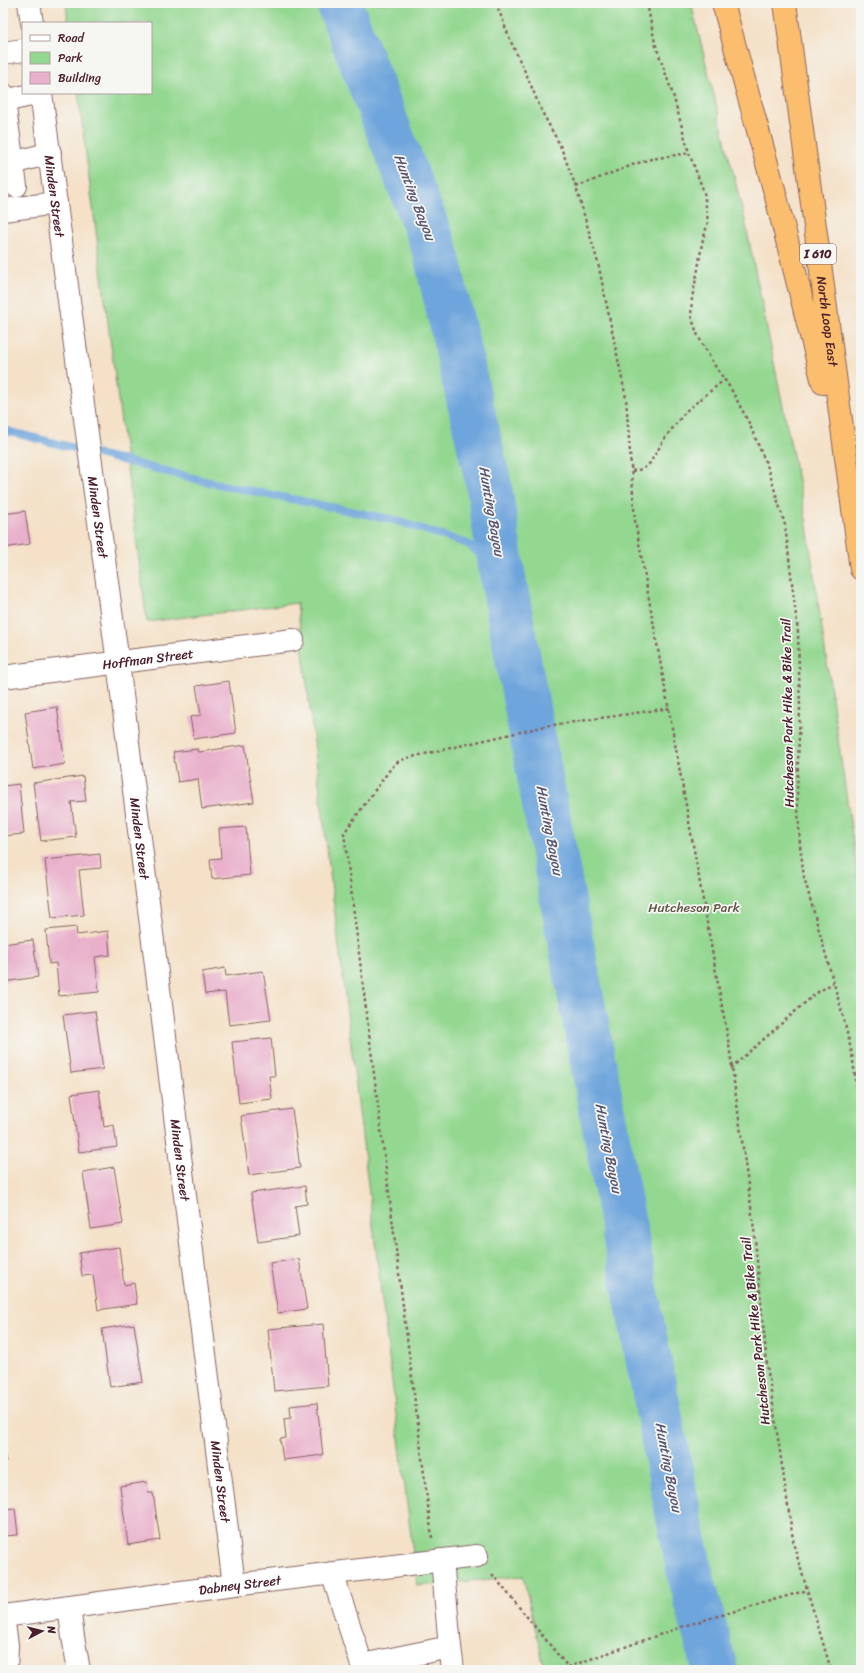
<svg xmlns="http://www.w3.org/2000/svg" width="864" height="1673" font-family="Sriracha,sans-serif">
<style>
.green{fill:#93d790;stroke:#6e7b5e}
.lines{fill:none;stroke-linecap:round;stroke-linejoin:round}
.stream{stroke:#6ea5dc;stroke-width:8}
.river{stroke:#6ea5dc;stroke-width:46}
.building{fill:#e9b0cb}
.minor-casing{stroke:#866362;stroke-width:24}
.highway-casing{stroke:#866362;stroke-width:24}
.path{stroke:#866362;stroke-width:2.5;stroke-dasharray:3 3;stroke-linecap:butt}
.minor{stroke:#fff;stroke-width:22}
.highway{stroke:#fbbe6e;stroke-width:22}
.labels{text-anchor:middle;stroke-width:3.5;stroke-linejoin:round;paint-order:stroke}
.shield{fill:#f6f6f2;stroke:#7e6067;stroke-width:1}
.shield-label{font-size:12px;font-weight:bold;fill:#4a1f2b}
.street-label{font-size:13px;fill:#4a1f2b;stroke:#f6f6f2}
.park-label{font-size:13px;fill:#605649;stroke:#f6f6f2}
.water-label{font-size:14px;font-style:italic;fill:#585572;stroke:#f6f6f2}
</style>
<rect width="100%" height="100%" fill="#f6f6f2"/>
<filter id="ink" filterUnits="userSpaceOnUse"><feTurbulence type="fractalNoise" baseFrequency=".025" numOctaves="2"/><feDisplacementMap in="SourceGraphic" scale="8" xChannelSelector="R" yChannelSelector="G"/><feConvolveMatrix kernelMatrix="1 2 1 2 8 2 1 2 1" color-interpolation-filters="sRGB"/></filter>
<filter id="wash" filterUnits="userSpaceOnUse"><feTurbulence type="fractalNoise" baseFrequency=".012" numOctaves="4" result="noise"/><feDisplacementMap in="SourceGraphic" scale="16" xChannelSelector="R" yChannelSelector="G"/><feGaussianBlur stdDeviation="0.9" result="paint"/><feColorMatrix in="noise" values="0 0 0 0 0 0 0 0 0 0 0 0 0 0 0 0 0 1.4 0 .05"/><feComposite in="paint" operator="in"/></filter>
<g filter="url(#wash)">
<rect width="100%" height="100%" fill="#f4e1c8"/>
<path class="green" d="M66,3H691L745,221L806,519L861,897V1670H545L523,1576L417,1586L297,603L147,622L78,93H151V23H68Z"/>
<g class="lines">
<path class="stream" d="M3,430L208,482L394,520L468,544L502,573"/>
<path class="river" d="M339,3L435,249L489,486L502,573L643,1331L689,1569L715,1670"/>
</g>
<g id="blocks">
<path class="building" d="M25,511L30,544L3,548V514Z
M229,681L236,733L194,739L190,717L201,715L196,686Z
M57,707L65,764L33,769L25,712Z
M245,745L254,802L202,809L198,779L178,782L173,752L198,749L199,752Z
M83,776L86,801L71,802L76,837L41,841L33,783Z
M19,784L24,834L3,836V786Z
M246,827L250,875L212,879L210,859L221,858L219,829Z
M100,854L101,868L79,870L84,915L52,918L45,860Z
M76,927L77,935L108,931L110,955L95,957L99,992L59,996L56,963L49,964L46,930Z
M33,940L38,977L3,982V944Z
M225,968L226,976L263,971L271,1020L229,1025L225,992L205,994L202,972Z
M95,1011L103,1069L71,1073L63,1015Z
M271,1038L275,1076H269L272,1099L239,1103L232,1042Z
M99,1090L104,1127L114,1125L117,1147L79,1152L71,1094Z
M292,1109L300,1168L249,1175L241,1116Z
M114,1167L123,1224L91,1229L83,1172Z
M305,1186L307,1204L295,1206L299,1236L258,1242L251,1193Z
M119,1247L124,1285L134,1283L137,1304L98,1310L93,1275L82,1276L79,1253Z
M299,1259L307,1309L278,1313L270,1263Z
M134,1324L143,1382L110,1387L102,1329Z
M323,1324L328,1386L274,1391L268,1329Z
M317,1403L323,1455L283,1460L280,1439L286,1438L284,1419L291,1418L290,1406Z
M3,1447L6,1462H3Z
M147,1482L148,1493H153L160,1540L128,1545L120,1486Z
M15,1508L18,1535L3,1536V1509Z"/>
</g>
</g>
<g filter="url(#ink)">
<use href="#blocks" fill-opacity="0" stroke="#866362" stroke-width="1"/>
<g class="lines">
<defs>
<g id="minor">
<path d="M29,3L32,23"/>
<path d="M3,53L23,50"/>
<path id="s1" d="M41,93L118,663L234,1585"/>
<path d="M3,94L16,186"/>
<path d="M4,101L40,93"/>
<path d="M13,163L50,153"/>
<path d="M3,210L56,203"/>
<path id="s2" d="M3,677L293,640"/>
<path d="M442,1560L450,1647L453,1670"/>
<path d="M332,1573L362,1665L368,1670"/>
<path d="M69,1607L73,1637L79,1670"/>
<path id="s3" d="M3,1616L234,1585L477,1556"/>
<path d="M3,1616L7,1645L6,1670"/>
<path d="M362,1665L450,1647"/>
</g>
<g id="highway">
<path d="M723,3L774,189L823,383"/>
<path id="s4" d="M785,3L861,569"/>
</g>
</defs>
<use href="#minor" class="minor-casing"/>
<use href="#highway" class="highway-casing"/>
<path class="path" d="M496,3L511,42L527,76L542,112L560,145L576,187L598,263L626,398L635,521L729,1045L754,1229L767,1365L794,1546L831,1670
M647,3L655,43L674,98L689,153L704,192L708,222L702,243L698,269L692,298L691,316L698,336L713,363L731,389L749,423L768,468L785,525L798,632L800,708L797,791L800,845L804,877L843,1016L852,1054L861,1119
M576,187L635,164L651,159L689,153
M632,471L643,469L650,463L665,438L686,411L724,380
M731,1068L815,994L833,983
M861,1280V1306
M432,1538L344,833L391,768L399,761L407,758L546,726L670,708
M492,1574L568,1667L687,1625L808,1590"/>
<use href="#minor" class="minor"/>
<use href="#highway" class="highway"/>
</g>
</g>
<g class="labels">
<rect class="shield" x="800" y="244" width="36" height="20" rx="3"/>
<g class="shield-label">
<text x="818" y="258">I 610</text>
</g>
<g class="street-label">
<text dy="5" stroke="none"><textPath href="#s1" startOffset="104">Minden Street</textPath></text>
<text dy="5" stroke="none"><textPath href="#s4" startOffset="321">North Loop East</textPath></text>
<text dy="5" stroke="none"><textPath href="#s1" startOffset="428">Minden Street</textPath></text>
<text dy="5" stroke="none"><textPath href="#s2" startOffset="146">Hoffman Street</textPath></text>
<text transform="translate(787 713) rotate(-91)" y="5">Hutcheson Park Hike &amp; Bike Trail</text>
<text dy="5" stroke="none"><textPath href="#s1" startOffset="752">Minden Street</textPath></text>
<text dy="5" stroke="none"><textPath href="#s1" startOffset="1076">Minden Street</textPath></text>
<text transform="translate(755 1331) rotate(-96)" y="5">Hutcheson Park Hike &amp; Bike Trail</text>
<text dy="5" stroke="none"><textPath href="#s1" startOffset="1400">Minden Street</textPath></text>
<text dy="5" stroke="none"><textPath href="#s3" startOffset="239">Dabney Street</textPath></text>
</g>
<g class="park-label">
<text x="694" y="912">Hutcheson Park</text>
</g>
<g class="water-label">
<text transform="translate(415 197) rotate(69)" y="5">Hunting Bayou</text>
<text transform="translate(492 511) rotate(80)" y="5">Hunting Bayou</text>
<text transform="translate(550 830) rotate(79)" y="5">Hunting Bayou</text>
<text transform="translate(609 1148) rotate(79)" y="5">Hunting Bayou</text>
<text transform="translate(669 1467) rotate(79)" y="5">Hunting Bayou</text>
</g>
</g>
<rect width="864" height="1673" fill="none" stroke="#f6f6f2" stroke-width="16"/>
<rect x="22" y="22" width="130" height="72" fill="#f6f6f2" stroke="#b1a0a2"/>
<rect x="30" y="35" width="20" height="6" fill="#ffffff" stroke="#b1a0a2"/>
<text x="58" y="42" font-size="12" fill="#4a1f2b">Road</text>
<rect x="30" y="52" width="20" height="12" fill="#93d790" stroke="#b1a0a2"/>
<text x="58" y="62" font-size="12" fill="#4a1f2b">Park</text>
<rect x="30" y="72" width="20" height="12" fill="#e9b0cb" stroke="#b1a0a2"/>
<text x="58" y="82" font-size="12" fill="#4a1f2b">Building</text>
<g transform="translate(42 1631) rotate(83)" stroke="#f6f6f2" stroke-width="3" paint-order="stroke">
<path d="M0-3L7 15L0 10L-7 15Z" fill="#4a1f2b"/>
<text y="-6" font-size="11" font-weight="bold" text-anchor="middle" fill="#4a1f2b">N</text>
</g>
</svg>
